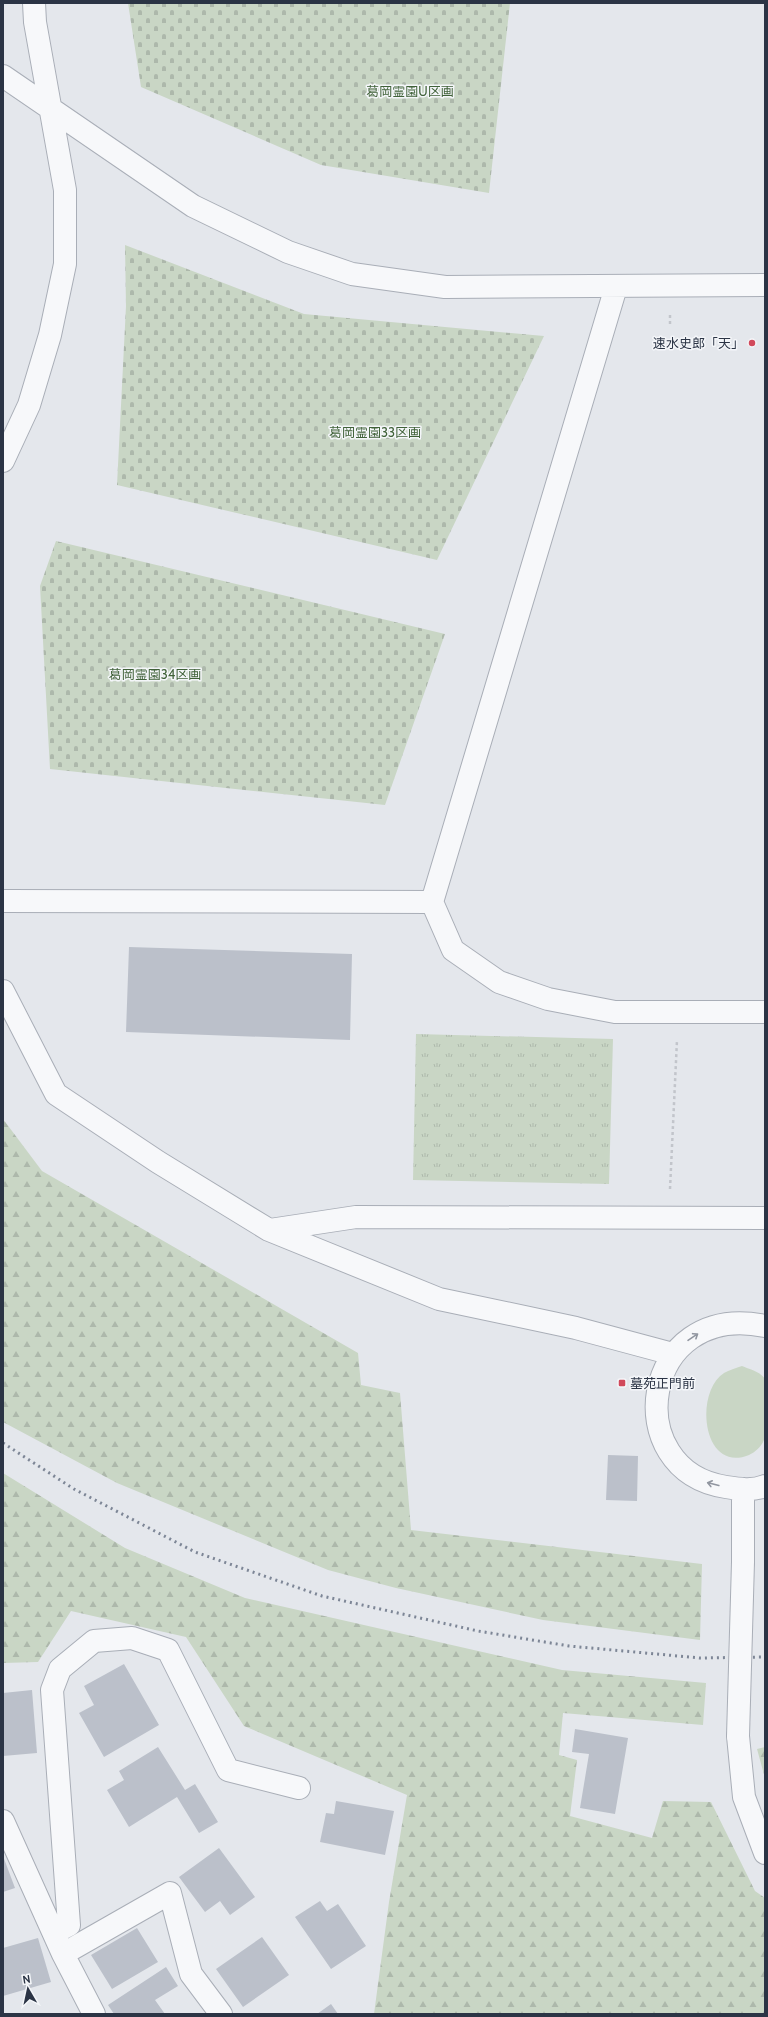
<svg xmlns="http://www.w3.org/2000/svg" width="768" height="2017" font-family="Cabin,'Noto Sans JP',sans-serif">
<style>
.grass{fill:url(#grass-tufts)}
.forest{fill:url(#forest-firs)}
.cemetery{fill:url(#cemetery-stones)}
.green{fill:#c9d6c5}
.building{fill:#bbc0ca}
.lines{fill:none;stroke-linecap:round;stroke-linejoin:round}
.minor-casing{stroke:#a9aeb7;stroke-width:24}
.path{stroke:#c2c5cb;stroke-width:2.5;stroke-dasharray:3 3;stroke-linecap:butt}
.minor{stroke:#f7f8fa;stroke-width:22}
.rail{stroke:#7d8696;stroke-width:3;stroke-dasharray:2 4;stroke-linecap:butt}
.minor-bridge-casing{stroke:#a9aeb7;stroke-width:24;stroke-linecap:butt}
.minor-bridge{stroke:#f7f8fa;stroke-width:22}
.oneway{stroke:#9196a0}
.poi-dot{fill:#d1495b;stroke:#f4f6f9;stroke-width:1.5}
.labels{text-anchor:middle;stroke-width:3;stroke-linejoin:round;paint-order:stroke}
.park-label{font-size:13px;fill:#3f6138;stroke:#f4f6f9}
.poi-label{font-size:13px;fill:#2b3445;stroke:#f4f6f9;text-anchor:end}
</style>
<defs>
<pattern id="grass-tufts" width="24" height="20" patternUnits="userSpaceOnUse"><rect width="24" height="20" fill="#c9d6c5"/><path d="M3 7l-1-3M5 7V3M7 7l1-3M15 17l-1-3M17 17v-4M19 17l1-3" fill="none" stroke="#adb8ab"/></pattern>
<pattern id="forest-firs" width="22" height="20" patternUnits="userSpaceOnUse"><rect width="22" height="20" fill="#c9d6c5"/><path d="M5 1l3.5 6h-7zM16 11l3.5 6h-7z" fill="#adb8ab"/></pattern>
<pattern id="cemetery-stones" width="16" height="16" patternUnits="userSpaceOnUse"><rect width="16" height="16" fill="#c9d6c5"/><path d="M2 7V4a2 2 0 0 1 4 0v3zM10 15v-3a2 2 0 0 1 4 0v3z" fill="#adb8ab"/></pattern>
</defs>
<rect width="100%" height="100%" fill="#e4e7ec"/>
<path class="grass" d="M416,1034L613,1039L609,1184L413,1180Z"/>
<path class="forest" d="M3,1119L42,1171L358,1353L361,1385L400,1393L411,1530L702,1564L700,1640L543,1620L396,1588L328,1570L117,1483L3,1422Z
M3,1473L125,1548L245,1598L562,1670L706,1683L703,1725L563,1713L559,1755L577,1760L570,1816L652,1838L663,1801L711,1802L755,1891L765,1898V2014H374L389,1902L407,1795L244,1726L186,1637L71,1611L38,1662L3,1663Z
M765,1747V1778L757,1749Z"/>
<path class="cemetery" d="M128,3H510L489,193L321,165L141,87Z
M125,245L304,314L544,336L437,560L117,485L126,306Z
M56,541L445,634L385,805L50,769L40,586Z"/>
<path class="green" d="M742,1366C749,1369 761,1372 765,1379C765,1393 768,1425 765,1437C763,1445 756,1452 749,1455C702,1474 694,1392 724,1373C729,1370 736,1368 742,1366Z"/>
<path class="building" d="M129,947L352,954L350,1040L126,1032Z
M608,1455L638,1456L637,1501L606,1500Z
M124,1664L159,1725L104,1757L79,1713L94,1705L84,1686Z
M32,1690L37,1753L3,1756V1693Z
M575,1729L628,1738L615,1814L580,1808L589,1754L572,1752Z
M158,1747L185,1790L195,1784L218,1822L199,1833L177,1797L129,1827L107,1790L124,1780L119,1771Z
M336,1801L394,1811L385,1855L320,1842L326,1813L334,1814Z
M219,1848L255,1897L230,1915L220,1901L205,1912L179,1877Z
M3,1856L15,1888L3,1892Z
M320,1901L327,1911L338,1904L366,1946L331,1969L295,1917Z
M137,1928L158,1962L112,1989L91,1955Z
M262,1937L289,1975L243,2007L216,1969Z
M38,1938L51,1982L3,1996V1948Z
M166,1967L178,1986L155,2000L165,2014H114L108,2005Z
M331,2004L338,2014H317Z"/>
<g class="lines">
<defs>
<path id="minor" d="M3,76L193,206L288,252L352,274L445,287L765,285
M616,287L432,902L453,950L499,982L548,999L615,1012H765
M3,461L29,405L50,335L65,264V190L35,22L34,3
M3,901L432,902
M3,991L56,1094L158,1162L269,1230L439,1299L576,1328L673,1354
M270,1230L356,1217L765,1218
M765,1326C640,1300 618,1471 726,1487C739,1489 753,1491 765,1486
M743,1562V1489
M738,1736L744,1797L765,1853
M3,1821L63,1954L94,2014
M54,1933L69,1925L52,1690L60,1669L94,1641L132,1638L168,1650L228,1770L299,1788
M63,1954L170,1893L191,1974L221,2014"/>
</defs>
<use href="#minor" class="minor-casing"/>
<path class="path" d="M670,315V325
M670,1189L677,1040"/>
<use href="#minor" class="minor"/>
<path class="rail" d="M3,1443L74,1489L195,1552L322,1596L478,1631L569,1646L700,1658L765,1657"/>
<defs>
<path id="minor-bridge" d="M738,1736L743,1562"/>
</defs>
<use href="#minor-bridge" class="minor-bridge-casing"/>
<use href="#minor-bridge" class="minor-bridge"/>
</g>
<defs><path id="oneway-shaft" d="M-6 0H5M1.5-3L5.5 0L1.5 3" fill="none" stroke-width="1.6" stroke-linecap="round" stroke-linejoin="round"/></defs>
<g class="oneway">
<use href="#oneway-shaft" transform="translate(693 1337) rotate(-34)"/>
<use href="#oneway-shaft" transform="translate(713 1484) rotate(-166)"/>
</g>
<g class="poi-dot">
<circle cx="752" cy="343" r="4"/>
<rect x="618" y="1379" width="8" height="8" rx="2"/>
</g>
<g class="labels">
<g class="park-label">
<text x="410" y="96">葛岡霊園U区画</text>
<text x="375" y="437">葛岡霊園33区画</text>
<text x="155" y="679">葛岡霊園34区画</text>
</g>
<g class="poi-label">
<text x="744" y="348">速水史郎「天」</text>
<text x="630" y="1388" text-anchor="start">墓苑正門前</text>
</g>
</g>
<rect width="768" height="2017" fill="none" stroke="#2b3445" stroke-width="8"/>
<g transform="translate(28 1989) rotate(351)" stroke="#f4f6f9" stroke-width="3" paint-order="stroke">
<path d="M0-3L7 15L0 10L-7 15Z" fill="#2b3445"/>
<text y="-6" font-size="11" font-weight="bold" text-anchor="middle" fill="#2b3445">N</text>
</g>
</svg>
